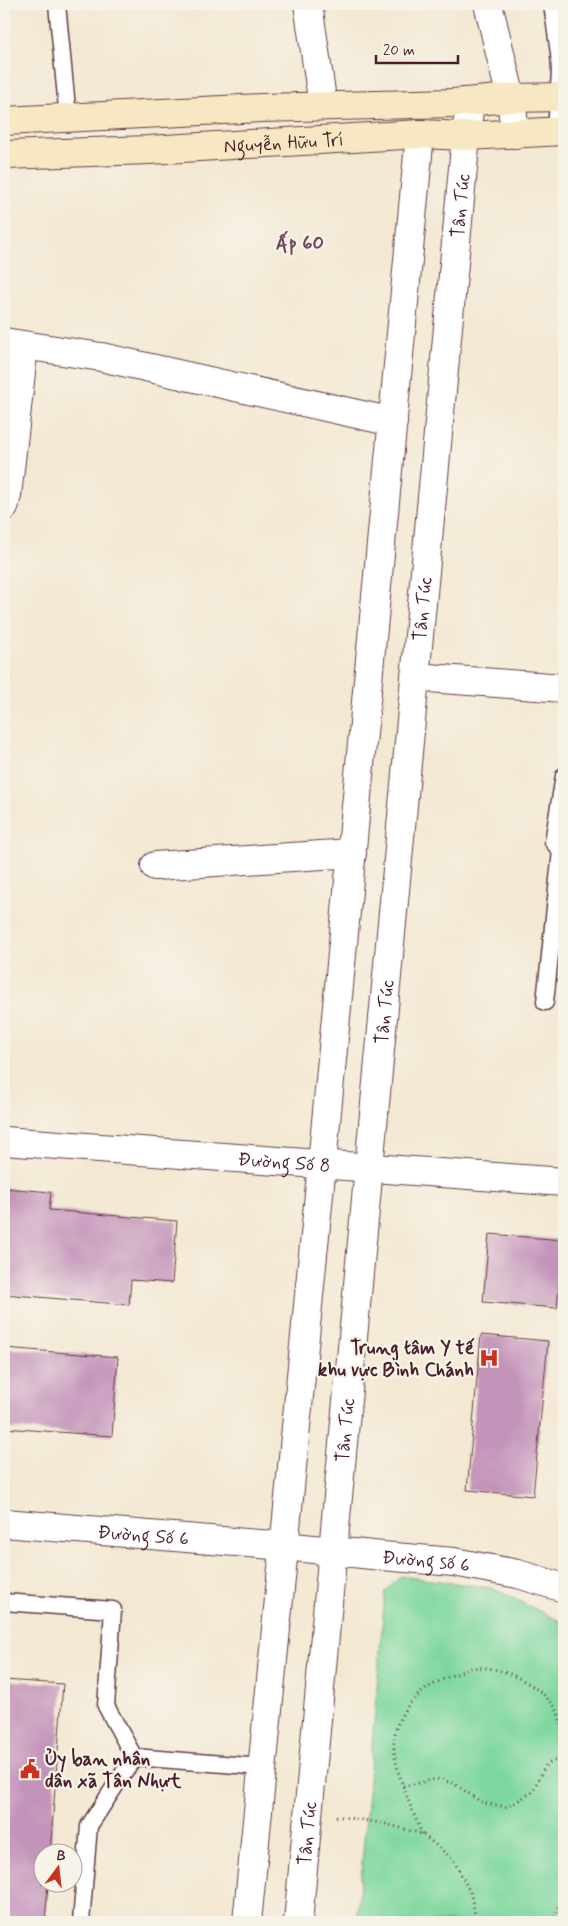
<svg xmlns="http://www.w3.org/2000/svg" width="568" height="1926" font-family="Mynerve,sans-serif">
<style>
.green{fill:#7dd79e;stroke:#647b64}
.building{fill:#c393ba}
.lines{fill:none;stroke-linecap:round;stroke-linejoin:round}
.service-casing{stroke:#633d44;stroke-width:19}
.minor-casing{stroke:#633d44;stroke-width:30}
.tertiary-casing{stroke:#633d44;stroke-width:30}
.secondary-casing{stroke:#633d44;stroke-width:30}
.path{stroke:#633d44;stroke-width:3;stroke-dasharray:1 4;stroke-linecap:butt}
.service{stroke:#fff;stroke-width:16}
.minor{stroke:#fff;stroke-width:28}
.tertiary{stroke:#fff;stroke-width:28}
.secondary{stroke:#f8e7c3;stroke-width:28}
.labels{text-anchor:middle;stroke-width:4.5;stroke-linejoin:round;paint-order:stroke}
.street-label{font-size:19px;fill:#4a1f2b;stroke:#f7f3e8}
.poi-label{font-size:19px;font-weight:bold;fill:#4a1f2b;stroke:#f7f3e8;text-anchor:end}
.neighbourhood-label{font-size:20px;font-weight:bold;fill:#74485d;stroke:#f7f3e8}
</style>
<rect width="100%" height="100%" fill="#f7f3e8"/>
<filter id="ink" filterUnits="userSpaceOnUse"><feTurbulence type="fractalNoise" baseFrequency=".02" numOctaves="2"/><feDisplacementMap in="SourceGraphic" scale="10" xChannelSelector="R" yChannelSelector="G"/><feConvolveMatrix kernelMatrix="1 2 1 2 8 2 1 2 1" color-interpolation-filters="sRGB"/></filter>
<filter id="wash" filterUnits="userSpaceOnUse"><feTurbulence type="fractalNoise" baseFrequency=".0096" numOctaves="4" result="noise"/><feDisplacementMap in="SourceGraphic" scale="20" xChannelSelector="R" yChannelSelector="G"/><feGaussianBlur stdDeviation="1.12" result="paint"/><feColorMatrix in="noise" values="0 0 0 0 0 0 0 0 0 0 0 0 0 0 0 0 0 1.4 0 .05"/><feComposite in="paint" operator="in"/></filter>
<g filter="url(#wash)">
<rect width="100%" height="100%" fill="#f3e8d2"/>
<path class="green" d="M401,1576L492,1588L564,1623V1922H357L385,1592Z"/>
<g id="blocks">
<path class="building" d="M4,1188L51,1192L49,1210L177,1221L172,1283L131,1280L129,1305L4,1294Z
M489,1234L563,1240L557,1308L483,1302Z
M481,1335L548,1341L533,1496L467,1490Z
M4,1348L118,1357L112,1436L4,1428Z
M4,1680L63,1684L50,1854H42V1884H48L45,1922H4Z"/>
</g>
</g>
<g filter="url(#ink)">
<use href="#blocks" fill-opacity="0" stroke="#633d44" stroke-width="1"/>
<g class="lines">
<defs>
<path id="service" d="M57,4L68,118
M552,4L559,53L560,72L556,131
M545,1002L561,851L553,842L564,776
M4,1602L113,1610L106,1706L134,1757
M81,1922L89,1826L134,1757L262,1767"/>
<g id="minor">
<path d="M308,4L323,106"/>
<path d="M488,4L511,98L515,134"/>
<path d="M466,136L470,102"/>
<path d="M4,342L101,357L393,422"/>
<path d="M4,507L7,495L24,346"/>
<path d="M415,677L564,688"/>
<path d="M155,866L352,853"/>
<path id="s1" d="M4,1141L564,1182"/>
<path id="s2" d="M4,1523L284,1546L382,1556L454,1562L518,1574L564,1588"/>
</g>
<g id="tertiary">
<path d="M247,1922L322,1164L420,134"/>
<path id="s3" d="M298,1922L466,136"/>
</g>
<g id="secondary">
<path d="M4,121L261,108L453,103L511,98L564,97"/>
<path id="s4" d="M4,155L149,150L420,134L466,136L564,131"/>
</g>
</defs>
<use href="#service" class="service-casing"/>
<use href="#minor" class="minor-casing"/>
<use href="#tertiary" class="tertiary-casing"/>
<use href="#secondary" class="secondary-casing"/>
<path class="path" d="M403,1786L437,1779L453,1783L483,1803L508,1807L532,1792L546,1765L564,1756
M336,1816L387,1824L422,1834L453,1859L470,1892L477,1922
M422,1834C412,1809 391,1764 394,1739C398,1705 427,1684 456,1674C462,1672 469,1668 474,1668C501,1665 534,1683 552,1703C559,1710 561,1725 564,1735
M553,1922L558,1908L564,1900"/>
<use href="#service" class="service"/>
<use href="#minor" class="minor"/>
<use href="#tertiary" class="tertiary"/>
<use href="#secondary" class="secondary"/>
</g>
</g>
<defs>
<symbol id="hospital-bare" viewBox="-9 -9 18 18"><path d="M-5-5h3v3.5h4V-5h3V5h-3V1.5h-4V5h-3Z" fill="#c8321e" stroke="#f7f3e8" stroke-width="2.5" paint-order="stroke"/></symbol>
<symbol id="civic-bare" viewBox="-9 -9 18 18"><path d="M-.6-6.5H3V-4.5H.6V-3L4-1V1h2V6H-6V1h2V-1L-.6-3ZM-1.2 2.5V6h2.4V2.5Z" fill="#c8321e" stroke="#f7f3e8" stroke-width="2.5" paint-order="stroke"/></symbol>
</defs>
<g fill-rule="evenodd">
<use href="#hospital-bare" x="475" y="1344" width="28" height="28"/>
<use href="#civic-bare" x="16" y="1755" width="28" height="28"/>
</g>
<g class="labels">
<g class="street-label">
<text dy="7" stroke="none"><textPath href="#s4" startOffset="280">Nguyễn Hữu Trí</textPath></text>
<text dy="7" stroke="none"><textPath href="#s3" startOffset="1724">Tân Túc</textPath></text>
<text dy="7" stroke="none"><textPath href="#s3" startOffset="1319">Tân Túc</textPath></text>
<text dy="7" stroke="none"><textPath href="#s3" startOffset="914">Tân Túc</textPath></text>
<text dy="7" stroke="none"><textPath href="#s1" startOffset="281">Đường Số 8</textPath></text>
<text dy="7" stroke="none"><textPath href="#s3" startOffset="494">Tân Túc</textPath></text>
<text dy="7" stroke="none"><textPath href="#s2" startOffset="140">Đường Số 6</textPath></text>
<text dy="7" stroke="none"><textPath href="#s2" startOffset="424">Đường số 6</textPath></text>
<text dy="7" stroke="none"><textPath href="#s3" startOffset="89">Tân Túc</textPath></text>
</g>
<g class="poi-label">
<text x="474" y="1354">Trung tâm Y tế<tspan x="474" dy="22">khu vực Bình Chánh</tspan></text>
<text x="45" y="1765" text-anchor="start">Ủy ban nhân<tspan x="45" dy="22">dân xã Tân Nhựt</tspan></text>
</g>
<g class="neighbourhood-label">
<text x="300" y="249">Ấp 60</text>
</g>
</g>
<rect width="568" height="1926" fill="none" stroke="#f7f3e8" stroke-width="20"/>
<g transform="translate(58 1868) rotate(15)"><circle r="24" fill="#f7f3e8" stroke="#b29e9c"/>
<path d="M0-4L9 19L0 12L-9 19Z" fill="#c8321e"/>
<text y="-8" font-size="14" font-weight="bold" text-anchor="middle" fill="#4a1f2b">B</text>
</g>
<path d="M376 55v8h82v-8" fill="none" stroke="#4a1f2b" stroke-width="2.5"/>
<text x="383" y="55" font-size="15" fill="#4a1f2b" stroke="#f7f3e8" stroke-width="4" paint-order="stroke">20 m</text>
</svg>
